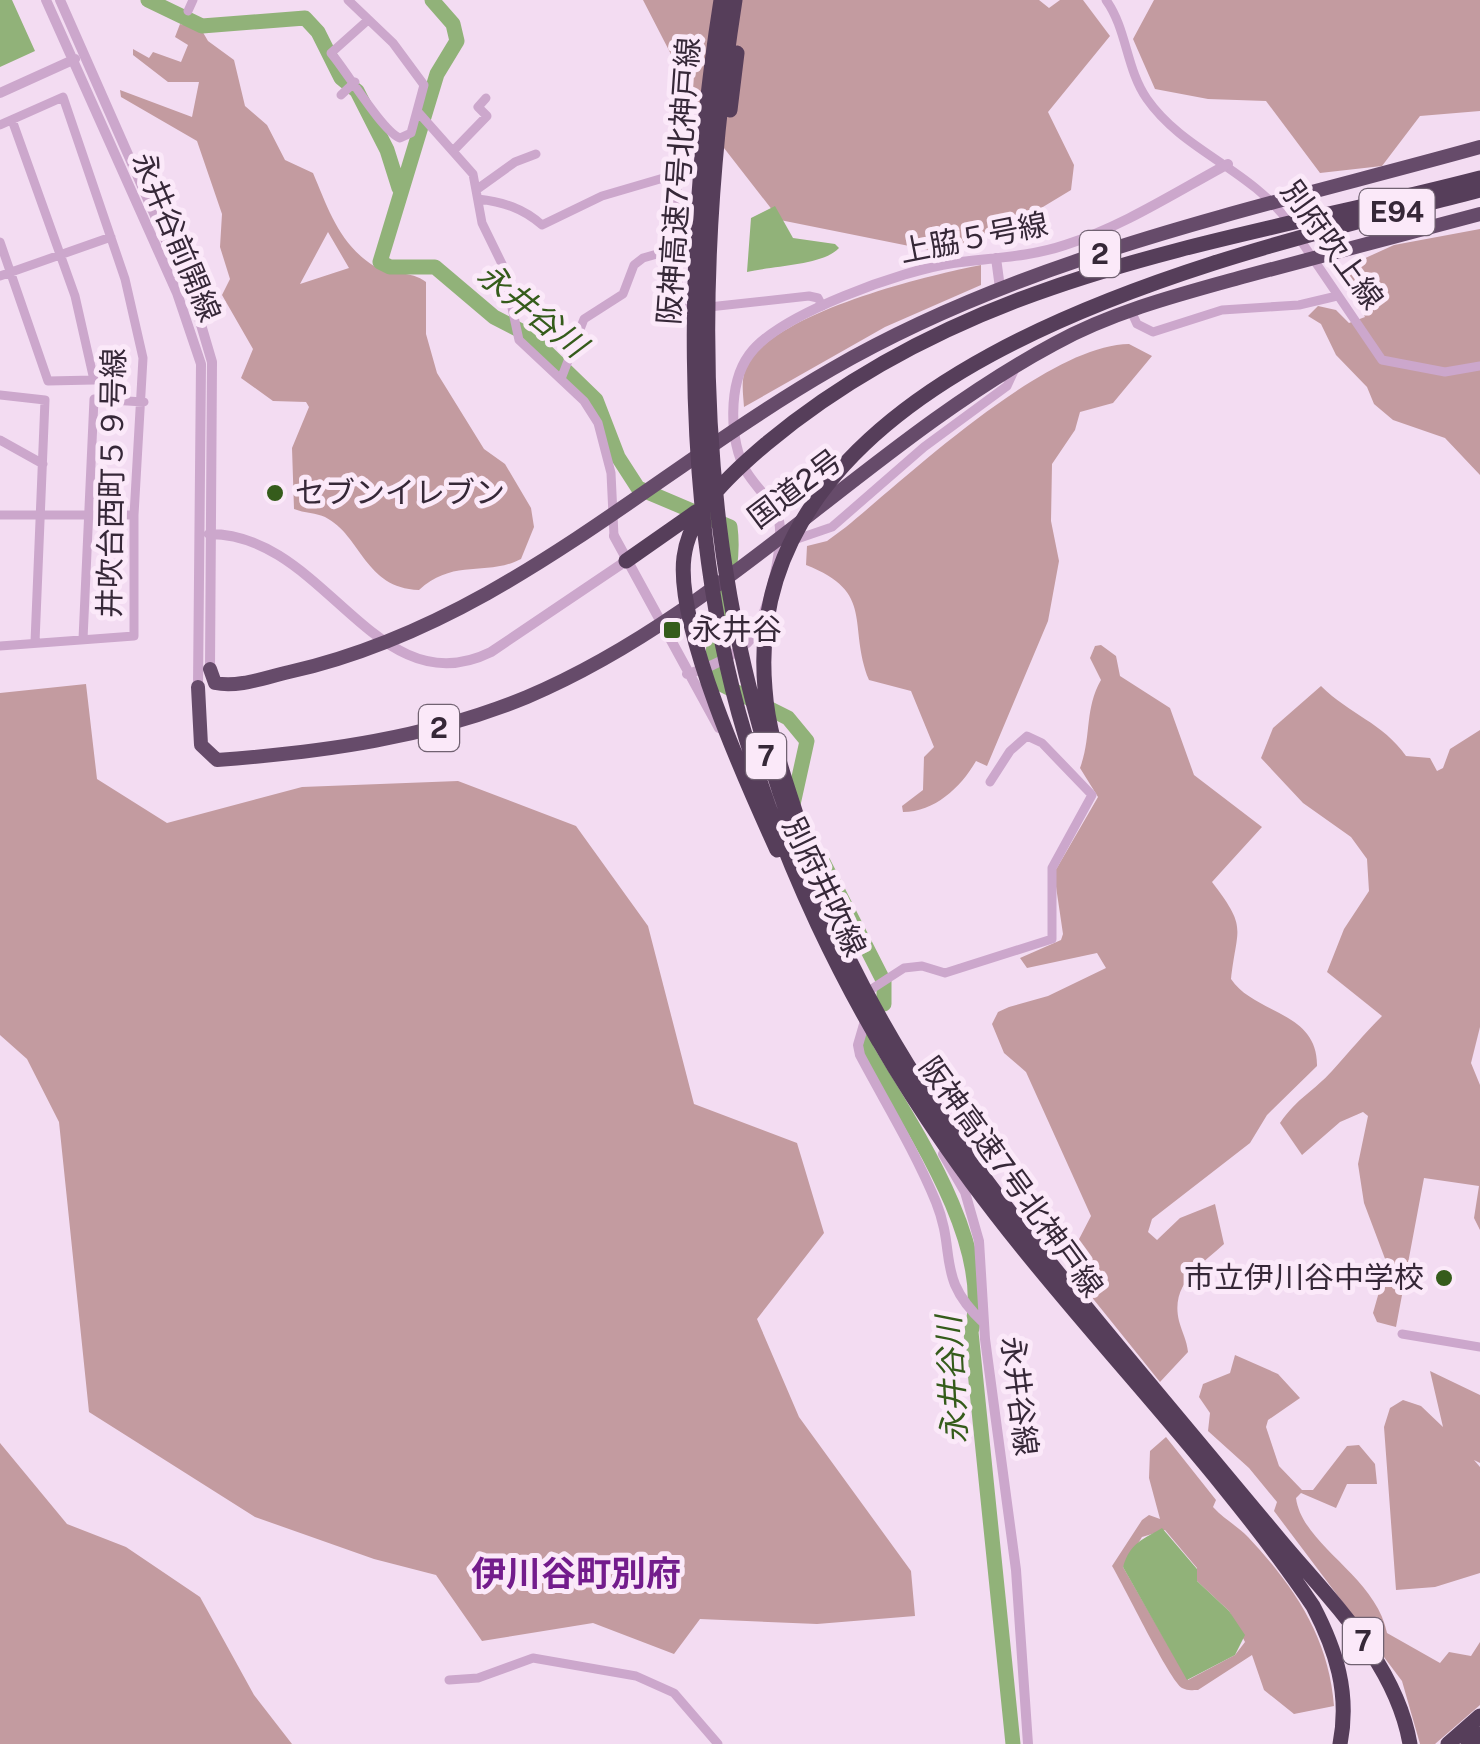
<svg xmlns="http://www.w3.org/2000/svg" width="1480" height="1744" font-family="'Public Sans','Noto Sans JP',sans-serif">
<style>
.green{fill:#c39ba0;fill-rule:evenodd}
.water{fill:#91b279}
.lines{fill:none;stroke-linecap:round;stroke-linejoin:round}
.river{stroke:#91b279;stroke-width:15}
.minor{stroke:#cca7cc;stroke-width:9}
.tertiary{stroke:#cca7cc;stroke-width:10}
.trunk{stroke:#664b6a;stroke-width:14}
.motorway{stroke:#563e5a;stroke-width:15}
.poi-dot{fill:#355c1b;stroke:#fbe9f9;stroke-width:4}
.labels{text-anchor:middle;stroke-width:10;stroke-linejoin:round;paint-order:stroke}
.shield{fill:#fbe9f9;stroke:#716272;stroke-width:2.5}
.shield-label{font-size:28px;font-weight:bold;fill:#362838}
.street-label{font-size:30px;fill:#362838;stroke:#fbe9f9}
.poi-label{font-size:30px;fill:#362838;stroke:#fbe9f9;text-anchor:start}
.water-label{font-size:32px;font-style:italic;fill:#355c1b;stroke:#fbe9f9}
.quarter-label{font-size:35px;font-weight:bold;fill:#731c8c;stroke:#fbe9f9}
</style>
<rect width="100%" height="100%" fill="#f3dcf2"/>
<path class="green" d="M643,0H1039L1049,8L1060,0H1083L1110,36L1048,112L1074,165L1071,190L1023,219L944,253L780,220L710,130Z
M1154,0H1480V111L1420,116L1382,166L1320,173L1266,101L1208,99L1155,89L1133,39Z
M180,24L201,29L208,41L234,60L245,106L267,125L285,160L313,173C328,208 339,244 374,266C391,276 411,270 426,282V334L437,373L484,449L505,464L531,508L534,527L521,559C486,577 454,558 419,590C364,588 362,536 325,517C317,513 304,513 294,509L292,448L309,407L306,402L273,401L241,378L253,349L222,295L230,279L220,247L222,214L197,141L121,97L120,90L192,117L199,82H168L133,55V49L149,58L153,52L181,62L188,45L175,37ZM328,232L349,268L300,284Z
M1480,229V475L1445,438L1393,420L1374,404L1367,387L1336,355L1321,324L1308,316L1318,306L1336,310L1349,323L1365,317L1344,278L1350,265L1394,245Z
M981,265V285L885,327L744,407C743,391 740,377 749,362C781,311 925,276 981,265Z
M1129,344L1152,356L1113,403L1080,412L1075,430L1052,464L1051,521L1059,561L1048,621L987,766L976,761C961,787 935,812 903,812L902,806L923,790L924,757L934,747L911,691L869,680C847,625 876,592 806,565L807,546L827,541L846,527C909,475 1047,345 1129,344Z
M1101,645L1116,656L1120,676L1170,708L1194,775L1262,827L1212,882C1248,929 1237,926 1231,979C1254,1014 1318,1011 1317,1066L1267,1115L1250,1143L1152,1219L1148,1232L1157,1240L1180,1218L1215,1204L1224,1244C1200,1266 1170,1284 1179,1321C1182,1332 1187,1341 1188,1352L1160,1382L1078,1280L1077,1243L1091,1216L1026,1072L1004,1053L992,1024L998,1012L1009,1007L1048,996L1106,968L1097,953L1027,968L1020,958L1061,940L1063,934L1054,873L1098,797L1080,768C1092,736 1084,710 1101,680L1090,658L1095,646Z
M86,684L97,779L167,823L302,787L458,781L576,826L648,926L694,1104L797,1143L824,1233L757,1319L799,1417L911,1571L915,1616L817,1624L700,1619L674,1654L593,1623L482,1641L436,1575L374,1559L255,1517L89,1412L59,1122L27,1059L0,1035V693Z
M1321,686C1349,714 1383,723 1406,756L1430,758L1437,771L1443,768L1450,749L1480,730V1027L1471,1063L1480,1085V1230L1474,1218L1479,1186L1424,1178L1396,1327L1377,1322L1373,1313L1387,1264L1364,1203L1358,1164L1368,1116L1363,1112L1340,1122L1302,1155L1280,1123C1297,1098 1314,1091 1332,1071C1349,1052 1364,1034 1382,1016L1327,972L1344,929L1369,891L1367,859L1351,837L1303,803L1261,758L1273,728Z
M1235,1355L1278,1374L1300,1398L1268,1420L1266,1427L1279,1466L1302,1490H1313L1347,1446L1359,1445L1375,1464L1377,1484H1347L1336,1508L1301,1493L1296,1498C1302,1545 1376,1576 1387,1633L1440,1663L1449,1652L1471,1656L1480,1642V1705L1435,1744H1420L1402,1681L1274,1511L1277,1502L1249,1468L1208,1431L1210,1413L1199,1397L1203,1384L1230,1373Z
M1430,1371L1480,1395V1463L1474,1460L1480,1467V1573L1435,1587L1396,1590L1384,1427L1390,1408L1403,1400L1421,1406L1443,1427Z
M1166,1437L1216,1500L1213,1507C1224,1519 1236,1525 1248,1537C1294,1586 1329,1638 1334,1706L1294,1714L1264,1690L1252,1655L1198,1690C1191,1690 1188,1691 1182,1688C1170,1681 1124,1586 1112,1566L1142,1520L1149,1515L1160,1519L1149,1478L1150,1451ZM1165,1530L1197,1568V1581L1229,1611L1245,1642L1235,1655L1188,1680L1123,1567L1142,1537Z
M0,1443L67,1524L126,1547L200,1597L254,1695L292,1744H0Z"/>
<path class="water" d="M0,0H12L35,51L0,67Z
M775,206L793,238L835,244L839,248C824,265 772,266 747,272L751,218Z
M1162,1528L1197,1569V1581L1229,1611L1245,1635L1235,1655L1187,1680L1123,1567C1130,1543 1142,1540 1162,1528Z"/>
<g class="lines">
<path class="river" d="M148,0L202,26L305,18L318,32L341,78L357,91L387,150L399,188
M432,0L453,24L457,41L437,74L380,262L390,267H435L494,317L529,335L596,400L618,457L638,488L730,527C738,586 702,633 717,682L788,718L807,741L792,809
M799,831L823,862L884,982V1004
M869,1038L865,1047C908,1120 996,1246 971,1332L1013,1744"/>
<path class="minor" d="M348,0L393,43L424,85L411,133L400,138C383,132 347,72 331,53L368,20
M1106,0C1127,29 1126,69 1147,99C1184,152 1250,168 1291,225
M188,11L193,0
M341,95L355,82
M418,112L473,174L482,223L503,266L519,340L584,401L598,423L611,473L614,536
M0,125L63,97L125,279L143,358L134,515V636L0,646
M454,150L487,116L478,107L486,98
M476,190L515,162L536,154
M478,199C503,202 523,208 542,225L602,196L677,174L678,300L684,309L697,308
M1299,238L1382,360L1445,372L1480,366
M0,242L48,381L94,380L75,296L12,120
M0,276L111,237
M709,307L809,296L818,298L822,306
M1131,311L1137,324L1153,332L1222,310L1299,305L1337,296
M561,379L584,319L623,294L634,265L643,258L678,248
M0,395L45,400L35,642
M0,440L43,464
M0,515H134
M797,539L832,527L924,447L1007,386L1014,371
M83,639L94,399L144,402
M867,992L904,968L922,966L945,973L1052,939V868L1092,795L1042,743L1027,736L1010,751L990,782
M1402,1334L1480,1347
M449,1680L478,1678L533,1658L636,1676L674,1693L718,1744"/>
<path class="tertiary" d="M46,0L177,293L201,364L198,687
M60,0L197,311L212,362L210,669
M0,93L75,59
M996,258L1000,288
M209,534C325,533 376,709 491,652L626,561
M614,536L719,728
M687,674C709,668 729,659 747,643C766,625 785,546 779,521C773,501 756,488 746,471C729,440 728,384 749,355C778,314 904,270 953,263C990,258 1030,257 1065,245C1122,227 1176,192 1228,164
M865,1021L858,1045L860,1055C886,1104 915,1151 936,1202C957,1254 935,1278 984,1323
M943,1154L965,1192L979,1241L985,1339L1016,1570L1028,1744"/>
<path class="trunk" d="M210,669L215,683C239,688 266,677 289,672C499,625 651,473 832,369C1031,254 1261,208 1480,147
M198,687L201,745L217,760C324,752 427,738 527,697C723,614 868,444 1054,344C1114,311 1181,294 1246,276C1324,255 1402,234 1480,214"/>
<path class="motorway" d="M721,0C686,221 679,497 739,714C779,857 846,997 928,1120C1042,1293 1197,1435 1313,1606C1336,1650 1350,1693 1340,1744
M735,0C679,359 700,696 880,1018C955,1152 1056,1272 1154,1389C1196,1439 1238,1489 1280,1540C1330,1600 1396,1663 1410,1744
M730,110L737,53
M626,561L696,512
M796,814C783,773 768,733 765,689C736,357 1241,253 1480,190
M777,850C747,784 675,626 684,557C690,510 732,473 766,444C976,269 1226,244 1480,178
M1448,1744L1480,1716
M1468,1744L1480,1734"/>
</g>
<g class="poi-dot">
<circle cx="275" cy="493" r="10"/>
<rect x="662" y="620" width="20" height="20" rx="5"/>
<circle cx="1444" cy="1278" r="10"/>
</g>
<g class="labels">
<g class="shield">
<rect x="1359.5" y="189" width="75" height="46" rx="8"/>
<rect x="1080" y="231" width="40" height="46" rx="8"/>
<rect x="419" y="705" width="40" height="46" rx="8"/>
<rect x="746" y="733" width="40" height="46" rx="8"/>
<rect x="1343" y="1618" width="40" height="46" rx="8"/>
</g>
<g class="shield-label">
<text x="1397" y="222">E94</text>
<text x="1100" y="264">2</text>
<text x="439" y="738">2</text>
<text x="766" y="766">7</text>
<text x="1363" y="1651">7</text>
</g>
<g class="street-label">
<text transform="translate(679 181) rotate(-86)" y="10">阪神高速7号北神戸線</text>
<text transform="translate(176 237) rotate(67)" y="10">永井谷前開線</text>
<text transform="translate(974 238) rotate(-11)" y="10">上脇５号線</text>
<text transform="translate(1332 245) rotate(54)" y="10">別府吹上線</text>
<text transform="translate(112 483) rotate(-89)" y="10">井吹台西町５９号線</text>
<text transform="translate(795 489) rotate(-37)" y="10">国道2号</text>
<text transform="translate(824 887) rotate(64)" y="10">別府井吹線</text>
<text transform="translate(1011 1177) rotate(54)" y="10">阪神高速7号北神戸線</text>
<text transform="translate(1019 1396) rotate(83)" y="10">永井谷線</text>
</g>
<g class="poi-label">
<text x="295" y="503">セブンイレブン</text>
<text x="692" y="640">永井谷</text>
<text x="1424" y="1288" text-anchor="end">市立伊川谷中学校</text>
</g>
<g class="water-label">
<text transform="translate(532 310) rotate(39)" y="11">永井谷川</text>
<text transform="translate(952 1380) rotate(-93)" y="11">永井谷川</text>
</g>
<g class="quarter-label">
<text x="576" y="1586">伊川谷町別府</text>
</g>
</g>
</svg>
